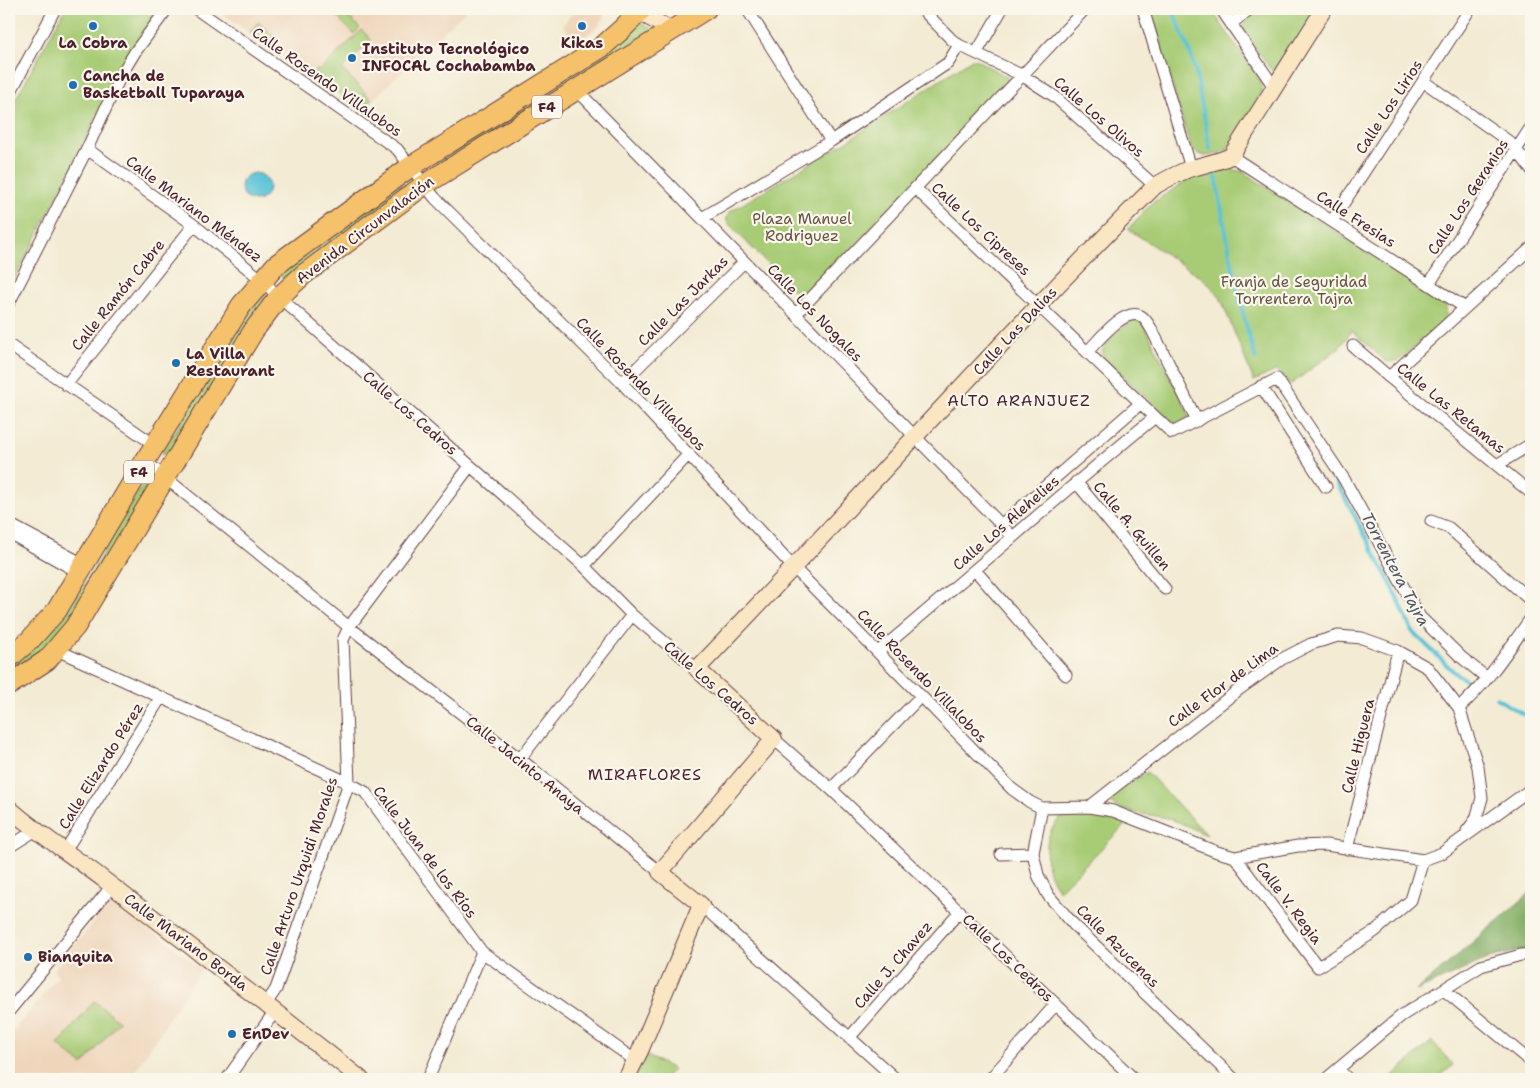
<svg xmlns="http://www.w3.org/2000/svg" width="1540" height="1088" font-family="'Shantell Sans',sans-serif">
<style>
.built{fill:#efd6bb}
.green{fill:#a8cc76;stroke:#797650}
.forest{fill:#86b067;stroke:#686849}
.water{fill:#5ac3d7;stroke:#527181}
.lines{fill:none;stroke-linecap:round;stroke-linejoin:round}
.stream{stroke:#5ac3d7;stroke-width:4}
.street-casing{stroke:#633e44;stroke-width:13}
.secondary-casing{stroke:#633e44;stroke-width:18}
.highway-casing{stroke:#633e44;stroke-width:22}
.street{stroke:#fff;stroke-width:11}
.secondary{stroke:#fbe6c4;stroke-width:16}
.highway{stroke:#f5c16b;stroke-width:20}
.poi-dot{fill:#1f6fb2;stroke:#fbf7ec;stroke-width:2}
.labels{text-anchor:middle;stroke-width:4.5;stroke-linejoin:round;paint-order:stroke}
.shield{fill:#fbf7ec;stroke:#7f6065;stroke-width:1}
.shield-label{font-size:14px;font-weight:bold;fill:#4a1f2b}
.poi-label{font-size:15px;font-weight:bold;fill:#4a1f2b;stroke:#fbf7ec;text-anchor:start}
.street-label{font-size:15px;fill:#4a1f2b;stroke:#fbf7ec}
.park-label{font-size:15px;fill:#665342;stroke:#fbf7ec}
.neighbourhood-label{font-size:16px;letter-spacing:1px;fill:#4a1f2b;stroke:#fbf7ec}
.water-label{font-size:16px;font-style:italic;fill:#505867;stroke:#fbf7ec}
</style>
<rect width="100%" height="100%" fill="#fbf7ec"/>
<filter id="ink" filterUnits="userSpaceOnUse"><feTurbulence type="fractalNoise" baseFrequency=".02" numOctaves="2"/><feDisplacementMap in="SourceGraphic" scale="10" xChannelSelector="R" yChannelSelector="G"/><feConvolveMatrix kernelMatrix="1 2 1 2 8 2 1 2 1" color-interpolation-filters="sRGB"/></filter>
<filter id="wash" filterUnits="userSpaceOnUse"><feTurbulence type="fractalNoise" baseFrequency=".0096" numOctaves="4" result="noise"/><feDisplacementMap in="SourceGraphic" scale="20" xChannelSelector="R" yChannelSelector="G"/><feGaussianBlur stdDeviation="1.12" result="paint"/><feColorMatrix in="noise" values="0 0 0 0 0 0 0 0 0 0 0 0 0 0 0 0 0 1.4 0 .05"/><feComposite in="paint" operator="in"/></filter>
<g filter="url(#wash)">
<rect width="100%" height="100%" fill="#f3ebd3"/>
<path class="built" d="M216,9H467L362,110Z
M575,9H605L606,10L599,26L575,43L563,25Z
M112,904H118L168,942L201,969L130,1079H9V1033L11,1034L59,976L53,971L107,907Z"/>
<path class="green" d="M65,9H160L123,62L107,92L81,150L9,290V111Z
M329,9H341L360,28L354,34Z
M1150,9H1211L1261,82L1262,88L1260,95L1227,150C1212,155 1204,161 1191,148Z
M1260,9H1318L1277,72L1272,71L1243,29L1245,21Z
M258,22L276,39L269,45L250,32Z
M639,22L654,30L439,167L435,162Z
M362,30L371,40L342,69L372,100L362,110L312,74L317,69L319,71Z
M972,59L977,60L1007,77L1009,84L806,297L799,296L727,222V216L731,211L849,140Z
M1230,169L1243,172L1441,300C1447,306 1449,314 1443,321C1435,332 1413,348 1402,358C1396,361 1392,363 1385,361L1352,331L1340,347L1290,385L1277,370L1254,381L1220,297L1205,280L1128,229L1152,203L1195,176Z
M400,184L404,189L285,281L280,275Z
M262,293L267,298L168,456L162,453L240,325Z
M1136,320L1143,323L1189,415L1188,418L1177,424L1172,422L1101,355C1102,345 1127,320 1136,320Z
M147,477L154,483L83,602L43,651L9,674V665L61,620L75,600Z
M1147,772L1207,835C1195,830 1183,823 1170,819C1153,814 1122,814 1109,802L1112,795Z
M1084,812L1128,822L1059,891C1056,886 1053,882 1051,877C1042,858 1045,823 1068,814C1072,812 1079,813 1084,812Z
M94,1001L119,1021L83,1065L58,1045Z
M1432,1041L1453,1065L1437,1079H1389Z
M645,1055L674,1069L664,1079H635Z"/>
<path class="forest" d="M1531,892V948L1489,958L1416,991Z"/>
<path class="water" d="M241 187a14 14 0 1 1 28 0a14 14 0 1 1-28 0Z"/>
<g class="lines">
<path class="stream" d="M1172,9L1190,52L1197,78L1210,149
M1216,177C1227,239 1237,300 1256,359
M1336,481L1393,588L1412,631L1454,672L1466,680
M1496,698L1531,719"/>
</g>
</g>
<g filter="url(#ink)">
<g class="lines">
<defs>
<path id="street" d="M196,9L397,149L435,198L622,383L794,568L921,696L1012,789L1030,802L1042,808L1089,807L1113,811L1217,852L1235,857L1298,846L1326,845L1423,860L1442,853L1531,789
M747,9L831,141
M922,9L952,40L959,45L1023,76L1054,96L1155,186
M1143,9L1191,168
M1221,9L1274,87
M1231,24L1250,9
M977,52L1002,9
M1423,81L1511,143L1531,169
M576,89L1012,536
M9,95L55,9
M87,149L194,225L262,280L279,297L584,566L632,615L697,669
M1231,156L1464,307
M915,188L1172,433L1277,379L1344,479L1420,617L1461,657L1487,678
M702,218L831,141L948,63L959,45
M1332,221L1470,9
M1429,284L1531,127
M9,303L87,149L121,75L135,52L167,9
M796,314L1085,9
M9,345L155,445
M1353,346L1389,377L1531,493
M1088,351C1099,340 1124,307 1141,316C1147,320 1150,327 1153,332L1197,421
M1389,377L1531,248
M622,383L744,262
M66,385L194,225
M1261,386L1326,487
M145,461L349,627L520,759L660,872
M1497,465L1531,444
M1076,482L1165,589
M1431,521L1449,528L1531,601
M9,524L85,565
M1001,525L1141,403
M9,533L80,573
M584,566L689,454
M975,570L1066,675
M57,650L349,783L365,792L482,952L636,1061
M878,652C971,574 1061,494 1155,417
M1459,708C1488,682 1509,649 1531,618
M774,739L831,789L1134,1079
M520,759L632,615
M831,789L921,696
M1089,807L1241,688L1282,659L1311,644L1338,636L1362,638L1398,651L1428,668L1459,708L1478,767L1482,798L1476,819L1467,831
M1042,808L1033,853L1038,875L1048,895L1074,925L1234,1079
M9,847L36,830
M1347,849L1398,651
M65,851L161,697
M1001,854L1033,853
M1235,857L1318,967L1374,932L1411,900L1423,860
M701,905L896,1079
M1444,990L1531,1062
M266,1004L276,989L349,783L343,640L349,627L470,466
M9,1011L112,886
M849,1038L960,911
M1338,1069L1348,1079
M227,1079L275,1011
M428,1079L482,952
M990,1079L1056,1004
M1326,1079L1401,1016L1481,966L1521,955L1531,954"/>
<path id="secondary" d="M634,9L671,30
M9,808C38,834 72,855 103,879C189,945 275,1011 361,1079
M626,1079L640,1051L701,905L660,872L774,739L697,669C851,509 998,342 1155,186C1167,179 1179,172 1192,168C1206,164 1218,162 1231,156L1324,9"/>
<path id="highway" d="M9,658L30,640L57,610L145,461L241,306L276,265L410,167L602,47L621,30L642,9
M9,685L47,660L75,627L254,330L279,297L303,275L424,185L706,9"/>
</defs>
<use href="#street" class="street-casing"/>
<use href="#secondary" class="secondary-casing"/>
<use href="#highway" class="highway-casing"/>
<use href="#street" class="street"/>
<use href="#secondary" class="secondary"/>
<use href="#highway" class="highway"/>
</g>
</g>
<g class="poi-dot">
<circle cx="93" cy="26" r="5"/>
<circle cx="582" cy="26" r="5"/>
<circle cx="352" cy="58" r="5"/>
<circle cx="73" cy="85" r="5"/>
<circle cx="176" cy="363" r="5"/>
<circle cx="28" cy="957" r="5"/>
<circle cx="232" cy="1034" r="5"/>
</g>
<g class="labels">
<g class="shield">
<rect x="532" y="95.5" width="30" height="23" rx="4"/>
<rect x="124" y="460.5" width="30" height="23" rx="4"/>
</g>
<g class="shield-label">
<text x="547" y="112">F4</text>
<text x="139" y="477">F4</text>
</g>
<g class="poi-label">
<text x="93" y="48" text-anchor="middle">La Cobra</text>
<text x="582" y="48" text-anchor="middle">Kikas</text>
<text x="362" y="54">Instituto Tecnológico<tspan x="362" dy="17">INFOCAL Cochabamba</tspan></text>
<text x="83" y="81">Cancha de<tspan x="83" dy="17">Basketball Tuparaya</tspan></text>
<text x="186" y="359">La Villa<tspan x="186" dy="17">Restaurant</tspan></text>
<text x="38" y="962">Bianquita</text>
<text x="242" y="1039">EnDev</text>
</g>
<g class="street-label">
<text transform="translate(327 82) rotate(35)" y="5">Calle Rosendo Villalobos</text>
<text transform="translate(1389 107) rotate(-57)" y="5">Calle Los Lirios</text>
<text transform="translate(1099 117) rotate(41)" y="5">Calle Los Olivos</text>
<text transform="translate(1468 197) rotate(-57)" y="5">Calle Los Geranios</text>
<text transform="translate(194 209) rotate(37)" y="5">Calle Mariano Méndez</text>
<text transform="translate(1356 219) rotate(33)" y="5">Calle Fresias</text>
<text transform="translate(981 229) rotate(43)" y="5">Calle Los Cipreses</text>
<text transform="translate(365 230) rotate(-37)" y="5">Avenida Circunvalación</text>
<text transform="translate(118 295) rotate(-51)" y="5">Calle Ramón Cabre</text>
<text transform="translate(683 301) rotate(-45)" y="5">Calle Las Jarkas</text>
<text transform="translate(815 313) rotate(46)" y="5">Calle Los Nogales</text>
<text transform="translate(1015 331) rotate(-47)" y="5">Calle Las Dalias</text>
<text transform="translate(641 384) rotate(46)" y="5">Calle Rosendo Villalobos</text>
<text transform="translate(1451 408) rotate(39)" y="5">Calle Las Retamas</text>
<text transform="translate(410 413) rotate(41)" y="5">Calle Los Cedros</text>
<text transform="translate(1006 523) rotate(-41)" y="5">Calle Los Alehelies</text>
<text transform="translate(1132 526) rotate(50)" y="5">Calle A. Guillen</text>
<text transform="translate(922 676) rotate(46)" y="5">Calle Rosendo Villalobos</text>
<text transform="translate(711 683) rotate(41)" y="5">Calle Los Cedros</text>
<text transform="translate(1223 685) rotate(-36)" y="5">Calle Flor de Lima</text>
<text transform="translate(1358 746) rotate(-76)" y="5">Calle Higuera</text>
<text transform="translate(525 765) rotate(39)" y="5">Calle Jacinto Anaya</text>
<text transform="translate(101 766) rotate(-58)" y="5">Calle Elizardo Pérez</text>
<text transform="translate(425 852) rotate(53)" y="5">Calle Juan de los Ríos</text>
<text transform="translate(299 876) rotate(-71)" y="5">Calle Arturo Urquidi Morales</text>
<text transform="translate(1289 903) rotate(53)" y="5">Calle V. Regia</text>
<text transform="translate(186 942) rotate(37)" y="5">Calle Mariano Borda</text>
<text transform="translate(1118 946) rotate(45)" y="5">Calle Azucenas</text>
<text transform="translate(1008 958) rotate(44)" y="5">Calle Los Cedros</text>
<text transform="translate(893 965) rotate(-49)" y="5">Calle J. Chavez</text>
</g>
<g class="park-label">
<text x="802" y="224">Plaza Manuel<tspan x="802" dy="17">Rodriguez</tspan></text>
<text x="1294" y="287">Franja de Seguridad<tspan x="1294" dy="17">Torrentera Tajra</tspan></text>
</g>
<g class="neighbourhood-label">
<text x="1019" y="406">ALTO ARANJUEZ</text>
<text x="645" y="780">MIRAFLORES</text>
</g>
<g class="water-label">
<text transform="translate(1396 569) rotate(62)" y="6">Torrentera Tajra</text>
</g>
</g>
<rect width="1540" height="1088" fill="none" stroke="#fbf7ec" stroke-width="30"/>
</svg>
